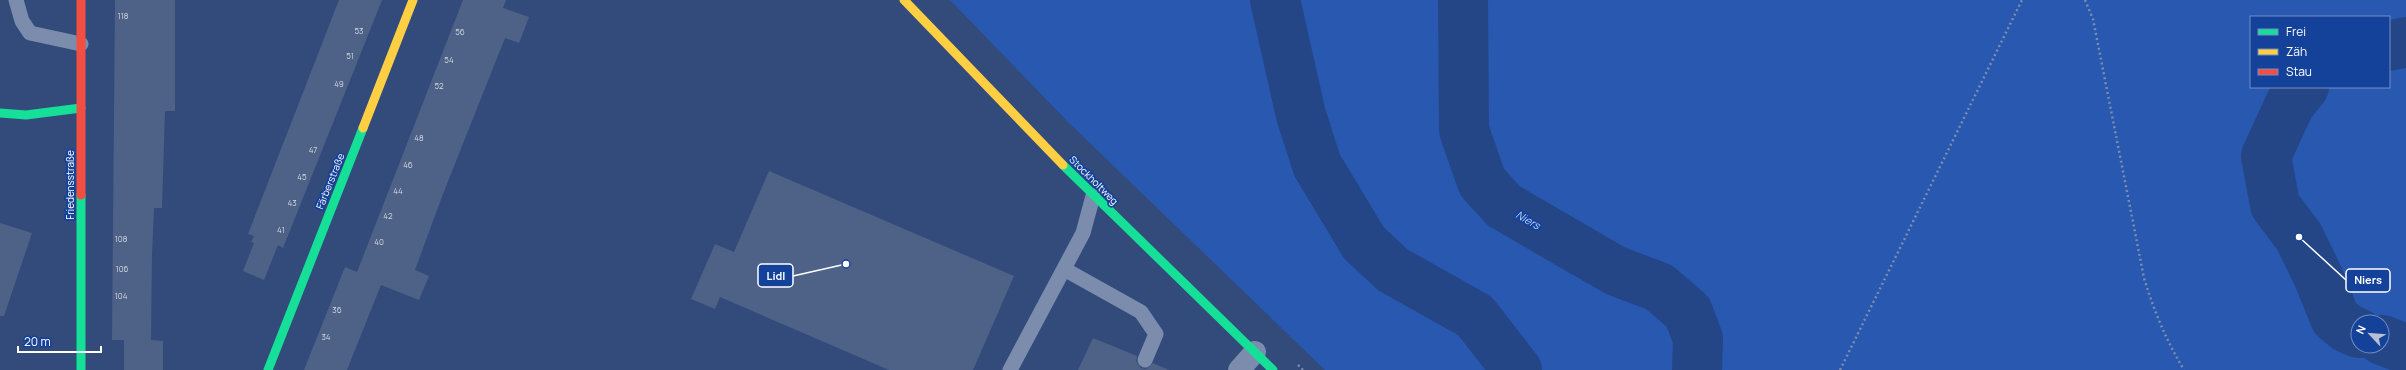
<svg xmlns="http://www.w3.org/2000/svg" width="2406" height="370" font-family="Manrope,sans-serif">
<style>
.green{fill:#2858af;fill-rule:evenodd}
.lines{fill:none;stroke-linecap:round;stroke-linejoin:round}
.river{stroke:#244686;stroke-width:50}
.building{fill:#4e6288}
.path{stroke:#7c8cad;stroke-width:2.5;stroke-dasharray:2 3;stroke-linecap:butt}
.lane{stroke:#7c8cad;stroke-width:15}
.street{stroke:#7c8cad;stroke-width:22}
.fast{stroke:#16e098;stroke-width:9}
.slow{stroke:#ffcf43;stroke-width:9}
.jam{stroke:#f24e42;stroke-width:9}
.labels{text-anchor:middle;stroke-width:3.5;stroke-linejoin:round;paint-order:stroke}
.number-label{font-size:8px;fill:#d3d8e1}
.street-label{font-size:10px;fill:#fff;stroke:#144199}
.water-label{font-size:11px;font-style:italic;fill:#b3ccf9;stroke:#144199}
.leader{fill:none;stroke:#fff;stroke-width:1.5}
.callout-dot{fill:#fff;stroke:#144199;stroke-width:1.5}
.callout{fill:#144199;stroke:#fff;stroke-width:1.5}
.callout-label{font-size:11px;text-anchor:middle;font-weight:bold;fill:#fff}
</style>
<rect width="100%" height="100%" fill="#324b7b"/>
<path class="green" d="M950,0H2406V370H1325L1067,121ZM2251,17H2389V87H2251ZM2358,322H2382V346H2358Z"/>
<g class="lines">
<path class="river" d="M1275,0L1301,115L1317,165L1364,243L1393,270L1475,316L1517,370
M1463,0L1464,130L1482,182L1504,206L1616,271L1659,287L1688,312L1698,339L1697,370
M2389,46L2406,42
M2304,87L2290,104L2266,156L2275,205L2299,237L2318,276L2335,318L2347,328L2358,333
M2382,340L2406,349"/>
</g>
<path class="building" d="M115,0H175V111H165L162,208H154L152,255L151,340L163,341V370H124V340H112Z
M339,0H382L283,248L278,245L264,280L243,271L254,243L251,242L254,236L248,234Z
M463,0H506L503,8L529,17L519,43L505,38L443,194L415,270L429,276L419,300L381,285L347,370H304L345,267L357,272Z
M769,171L1014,276L973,370H889L720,297L715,309L691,299L715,244L734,252Z
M0,223L32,233L4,316H0Z
M1093,338L1137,356L1136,361L1141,368L1146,369L1153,363L1169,370H1078Z"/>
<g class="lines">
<path class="path" d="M2085,0L2093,19L2144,278C2154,311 2166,340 2184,370
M1298,365L1303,370
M1840,370L2022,0"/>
<path class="lane" d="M16,0L22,21L30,33L81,44
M1064,269L1141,312L1156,334L1145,360
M1010,370L1083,233L1093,196"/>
<path class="street" d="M1239,370L1255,352"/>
<path class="fast" d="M0,113L26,115L81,108
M1063,165L1273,370
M81,195V370
M268,370L363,128"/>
<path class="slow" d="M904,0L1063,165
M363,128L413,0"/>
<path class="jam" d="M81,0V195"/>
</g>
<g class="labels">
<g class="number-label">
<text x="123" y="19">118</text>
<text x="359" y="34">53</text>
<text x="460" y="35">56</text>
<text x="350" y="59">51</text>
<text x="449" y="63">54</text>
<text x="339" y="87">49</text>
<text x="439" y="89">52</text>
<text x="419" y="141">48</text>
<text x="313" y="153">47</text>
<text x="408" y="168">46</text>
<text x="302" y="180">45</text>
<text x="398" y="194">44</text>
<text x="292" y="206">43</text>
<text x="388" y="219">42</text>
<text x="281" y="233">41</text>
<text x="121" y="242">108</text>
<text x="379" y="245">40</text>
<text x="122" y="272">106</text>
<text x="121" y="299">104</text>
<text x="337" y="313">36</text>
<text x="326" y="340">34</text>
</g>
<g class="street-label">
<text transform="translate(1094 180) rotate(45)" y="4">Stockholtweg</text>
<text transform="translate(330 181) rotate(-68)" y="4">Färberstraße</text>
<text transform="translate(70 185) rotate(-90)" y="4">Friedensstraße</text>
</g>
<g class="water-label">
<text transform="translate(1528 220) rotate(30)" y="4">Niers</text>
</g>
</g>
<path class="leader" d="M846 264L793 276M2299 237L2346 280"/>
<g class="callout-dot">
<circle cx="846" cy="264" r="4"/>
<circle cx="2299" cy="237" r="4"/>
</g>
<g class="callout">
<rect x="758" y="264" width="35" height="23" rx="4"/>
<rect x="2346" y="269" width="44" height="23" rx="4"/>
</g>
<g class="callout-label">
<text x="776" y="280">Lidl</text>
<text x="2368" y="284">Niers</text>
</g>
<rect x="2250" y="16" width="140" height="72" fill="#144199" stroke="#728dc2"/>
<rect x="2258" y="29" width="20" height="6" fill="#16e098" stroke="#728dc2"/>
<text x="2286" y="36" font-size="12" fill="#ffffff">Frei</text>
<rect x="2258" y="49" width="20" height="6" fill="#ffcf43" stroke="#728dc2"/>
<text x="2286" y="56" font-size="12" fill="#ffffff">Zäh</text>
<rect x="2258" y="69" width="20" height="6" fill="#f24e42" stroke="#728dc2"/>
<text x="2286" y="76" font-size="12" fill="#ffffff">Stau</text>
<g transform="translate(2370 334) rotate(296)"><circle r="19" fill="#144199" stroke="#728dc2"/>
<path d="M0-3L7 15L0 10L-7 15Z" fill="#b7c0d1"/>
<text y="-6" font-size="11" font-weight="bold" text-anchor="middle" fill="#ffffff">N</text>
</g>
<path d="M18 346v6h83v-6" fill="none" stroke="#ffffff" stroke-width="2"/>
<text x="24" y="346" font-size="12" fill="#ffffff" stroke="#144199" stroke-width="3" paint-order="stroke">20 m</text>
</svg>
